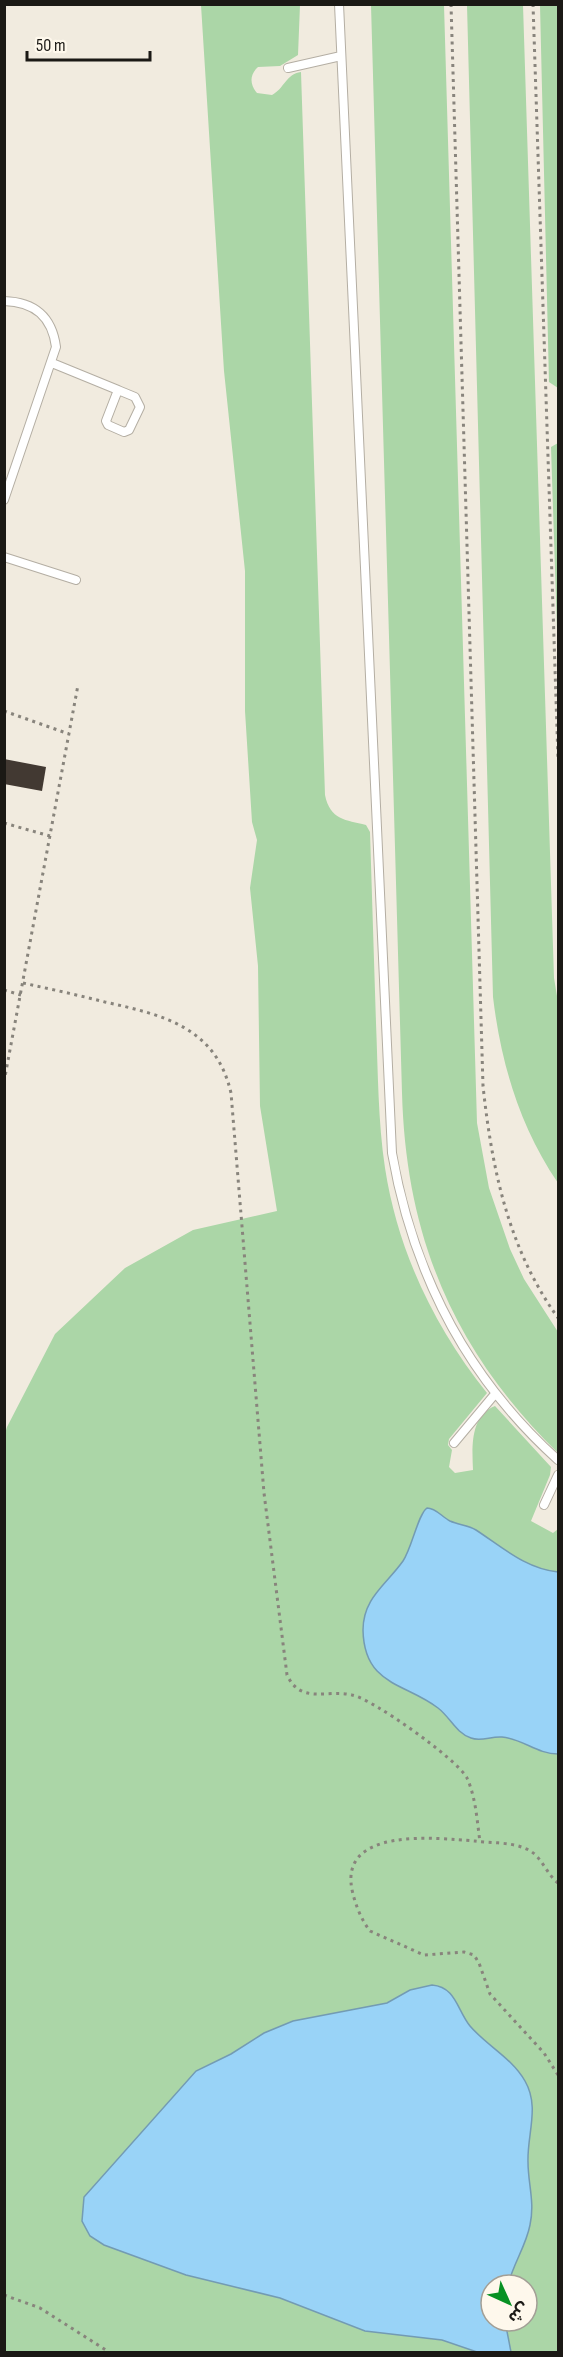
<svg xmlns="http://www.w3.org/2000/svg" width="563" height="2357" font-family="'Sofia Sans Condensed','Noto Sans Arabic',sans-serif">
<style>
.green{fill:#abd6a7;fill-rule:evenodd}
.water{fill:#99d3f7;stroke:#739bb3;stroke-width:1.5}
.building{fill:#423932}
.lines{fill:none;stroke-linecap:round;stroke-linejoin:round}
.lane-casing{stroke:#b4aea3;stroke-width:10}
.path{stroke:#88847c;stroke-width:3;stroke-dasharray:3 4.5;stroke-linecap:butt}
.lane{stroke:#fff;stroke-width:8}
</style>
<rect width="100%" height="100%" fill="#f1ebdf"/>
<path class="green" d="M201,5H300L298,55L280,66L258,67C249,75 250,85 257,93L272,95C284,89 286,74 301,72L325,795C330,820 346,820 366,825L370,832C372,896 374,960 376,1023C378,1072 378,1121 385,1168C398,1252 435,1328 487,1393L449,1439L448,1445L452,1450L449,1467L455,1473L473,1470C472,1447 470,1416 495,1406L551,1467L550,1475L531,1521L553,1533L558,1529V2352H5L4,1437L7,1427L55,1334L125,1268L193,1230L277,1211L260,1106L258,966L250,888L257,840L252,822L245,711V571L224,371ZM491,2285H527V2321H491Z
M371,5H444L477,1123L489,1188L510,1249L524,1279L558,1332V1453C454,1351 406,1238 402,1093Z
M467,5H523L554,978L558,1002V1183C520,1127 501,1064 493,997Z
M540,5H558V388L549,382Z
M558,443V660L551,447Z"/>
<path class="water" d="M427,1508C436,1508 442,1517 450,1521C459,1525 468,1525 476,1530C502,1547 526,1569 558,1572V1754C537,1754 523,1739 502,1737C491,1736 481,1742 471,1738C456,1733 450,1717 438,1708C406,1683 364,1686 363,1630C363,1598 386,1585 403,1561C412,1548 418,1514 427,1508Z
M432,1985C456,1987 457,2010 470,2026C486,2045 512,2058 525,2081C540,2107 527,2134 528,2162C528,2184 535,2202 530,2225C526,2246 513,2264 508,2285H491V2321H505L511,2352H477L442,2340L365,2331L280,2298L186,2275L104,2245L90,2236L82,2221L84,2197L196,2071L231,2054L264,2033L293,2021L387,2003L410,1990Z"/>
<path class="building" d="M4,759L46,767L42,791L4,784Z"/>
<g class="lines">
<defs>
<path id="lane" d="M339,4L392,1153C413,1273 467,1378 558,1460
M288,68L341,56
M4,301C35,302 52,317 56,347L4,500
M52,363L118,390
M118,390L135,397L140,407L129,430L124,432L108,425L106,421Z
M4,557L76,580
M454,1443L495,1394
M544,1505L558,1475"/>
</defs>
<use href="#lane" class="lane-casing"/>
<path class="path" d="M451,4L483,1086C492,1169 508,1248 558,1318
M533,4L558,759
M4,711L69,734
M4,823L50,836
M23,983C50,989 78,995 105,1002C163,1015 216,1027 231,1093L264,1493L287,1675C301,1705 327,1689 352,1695C373,1699 458,1760 467,1778C476,1798 477,1821 480,1842
M4,990L21,995
M4,1082L78,685
M558,1883C545,1873 542,1854 524,1848C510,1842 490,1843 475,1841C436,1838 335,1826 353,1894C356,1906 362,1921 370,1931L424,1955L464,1952L474,1955L479,1963L490,1994L544,2053L558,2075
M4,2295L40,2308L109,2352"/>
<use href="#lane" class="lane"/>
</g>
<rect width="563" height="2357" fill="none" stroke="#1b1915" stroke-width="12"/>
<g transform="translate(509 2303) rotate(135)"><circle r="28" fill="#fef8ec" stroke="#a39f96" stroke-width="1.5"/>
<path d="M0-4.5L10 22L0 15L-10 22Z" fill="#079123"/>
<text y="-9" font-size="16" font-weight="bold" text-anchor="middle" fill="#1b1915">ش</text>
</g>
<path d="M27 51v9h123v-9" fill="none" stroke="#1b1915" stroke-width="3"/>
<text x="36" y="51" font-size="18" fill="#1b1915" stroke="#fef8ec" stroke-width="4.5" paint-order="stroke">50 m</text>
</svg>
